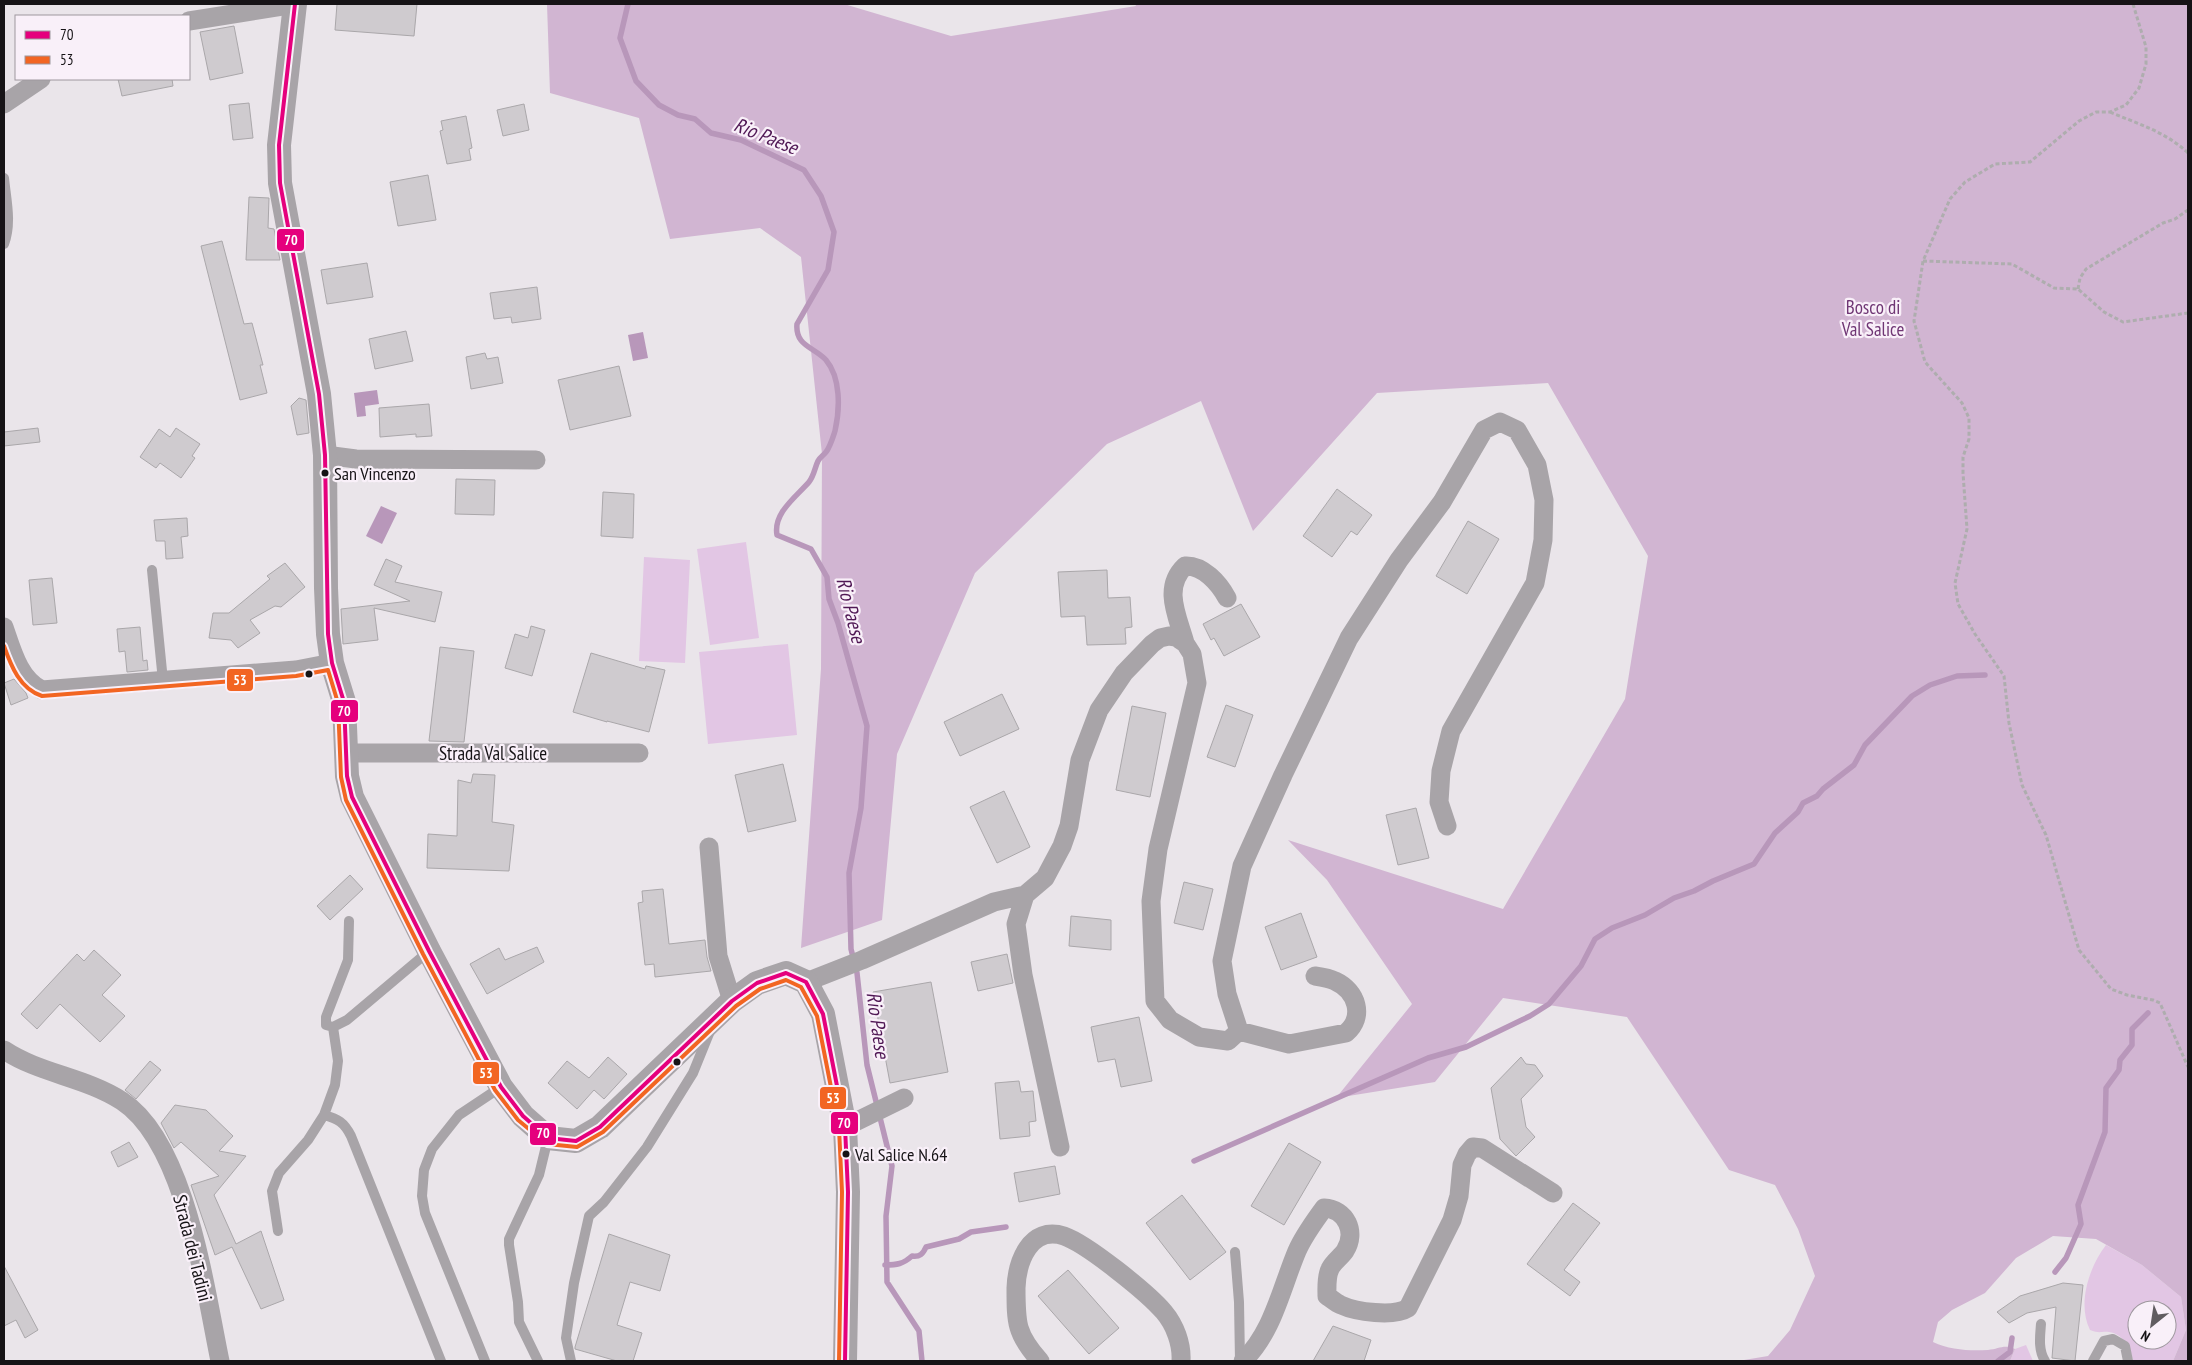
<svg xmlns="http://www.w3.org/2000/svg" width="2192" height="1365" font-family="'PT Sans Narrow',sans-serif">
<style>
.green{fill:#e2c6e4;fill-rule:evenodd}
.forest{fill:#d1b5d2}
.water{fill:#b897ba}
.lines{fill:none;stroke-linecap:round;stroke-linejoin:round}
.stream{stroke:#b897ba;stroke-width:5.5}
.building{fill:#cfcbcf;stroke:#aaa7aa}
.path{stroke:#aeadae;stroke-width:3;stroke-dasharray:4 2.5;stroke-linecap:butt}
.service{stroke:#a8a4a8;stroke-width:10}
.minor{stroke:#a8a4a8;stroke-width:19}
.tertiary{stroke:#a8a4a8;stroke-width:24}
.bus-1-casing{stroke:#f9f0f9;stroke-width:8}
.bus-2-casing{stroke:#f9f0f9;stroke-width:8}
.bus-1{stroke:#e5007d;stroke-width:4}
.bus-2{stroke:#f26522;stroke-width:4}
.bus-dot{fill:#161316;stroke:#f9f0f9;stroke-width:2}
.labels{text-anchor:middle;stroke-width:4.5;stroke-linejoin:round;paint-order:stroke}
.bus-label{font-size:18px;fill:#161316;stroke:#f9f0f9;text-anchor:start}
.park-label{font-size:19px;fill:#6f3674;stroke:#f9f0f9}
.street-label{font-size:19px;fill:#161316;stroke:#f9f0f9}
.water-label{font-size:20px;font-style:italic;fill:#501855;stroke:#f9f0f9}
.line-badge{stroke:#f9f0f9;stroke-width:2}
.badge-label{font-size:14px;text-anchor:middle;font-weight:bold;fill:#fff}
</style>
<rect width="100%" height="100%" fill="#eae5ea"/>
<path class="green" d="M746,542L759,638L710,645L697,549Z
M644,557L690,560L685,663L639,661Z
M788,644L797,735L708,744L699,652Z
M2106,1245L2142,1265L2181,1297L2186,1330L2173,1361H2133C2131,1349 2124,1334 2109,1332C2101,1331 2100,1334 2090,1330C2077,1304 2089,1267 2106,1245ZM2137,1310H2167V1340H2137Z
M2026,1345L2033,1361H2010L2015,1349Z"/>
<path class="forest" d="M547,4H844L951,36L1136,6L1135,4H2188V1361H2173L2186,1330L2181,1297L2142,1265L2096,1239L2053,1236L2016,1258L1985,1293L1952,1310L1938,1322L1933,1342C1950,1350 1969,1351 1988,1350C1999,1349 2004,1344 2015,1349L2010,1361H1738L1768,1356L1790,1330L1815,1276L1798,1229L1775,1185L1729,1170L1627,1017L1503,998L1435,1082L1336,1098L1412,1004L1327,880L1288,840L1503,909L1625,699L1648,556L1548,383L1377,393L1253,531L1201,401L1107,444L975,573L897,754L882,920L801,948L821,669L822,454L801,257L760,228L670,239L639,118L550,93Z"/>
<path class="water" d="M643,332L648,358L633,361L628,335Z
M377,390L379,404L365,406L366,416L357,417L354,393Z
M381,506L397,513L382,544L366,536Z"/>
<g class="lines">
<path class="stream" d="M628,4L620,38L636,81L659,105L678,115L695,119L711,133L741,140L804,170L821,196L834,232L828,270L797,324C795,346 814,347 826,360C841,378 840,409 835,431C833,437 830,447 826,452C824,455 820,457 818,461C815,467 814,476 809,482C796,497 773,513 777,535L811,549L827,577L829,599L838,623L867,726L861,808L849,873L851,949L857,973L867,1065L892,1166L886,1216L887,1282L919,1331L922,1361
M1194,1161L1428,1058L1466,1047L1530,1016L1549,1004L1581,966L1595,939L1612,928L1645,915L1674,898L1694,891L1713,881L1754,864L1775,833L1798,812L1803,803L1817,796L1823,789L1854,765L1865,745L1912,696L1930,685L1957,676L1985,675
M885,1265C897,1265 903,1264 912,1256C920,1257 923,1254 926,1247L959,1239L971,1232L1006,1227
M2055,1272L2066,1258L2081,1224L2078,1205L2105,1132L2106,1088L2119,1070L2120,1060L2132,1045V1029L2148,1013
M1998,1361L2010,1352L2012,1338"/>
</g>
<path class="building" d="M337,4H417L414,36L335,30Z
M234,26L243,73L210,80L200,32Z
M118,79H172L173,86L122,96Z
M249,103L253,138L233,140L229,105Z
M524,104L529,130L503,136L497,110Z
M466,116L472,148L469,149L471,160L447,164L440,131L443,130L441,121Z
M428,175L436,220L398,226L390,182Z
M249,197L269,198L268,228L274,229L280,260H246Z
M222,241L244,324L252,323L263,365H260L267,393L240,400L201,246Z
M367,263L373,297L327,304L321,270Z
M537,287L541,319L512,323L511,317L494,319L490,293Z
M406,331L413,361L375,369L369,339Z
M485,353L487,359L498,357L503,383L471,389L466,357Z
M619,366L631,416L570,430L558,380Z
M299,398L306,400L309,433L297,435L291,406Z
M429,404L432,436L416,437V434L380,437L379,408Z
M38,428L40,442L4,446V432Z
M176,428L200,444L192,456L195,458L181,478L160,463L156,468L140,457L159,429L170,437Z
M456,479L495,480L494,515L455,514Z
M1337,489L1372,515L1357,535L1351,531L1332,557L1303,536Z
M603,492L634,494L633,538L601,536Z
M187,518L188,536L181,537L183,558L166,559L165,541H156L154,520Z
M1468,521L1499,539L1467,594L1436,576Z
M386,559L402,566L395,582L442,592L435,622L374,608L378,640L343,644L341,609L410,601L374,585Z
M285,563L305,587L281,607L275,606L250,620L260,633L238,648L231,640L209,638L213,613H229L270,579L267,576Z
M1107,570L1108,598L1130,597L1132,627L1125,628L1126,644L1087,645L1085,616L1061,617L1058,572Z
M52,578L57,623L33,625L29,580Z
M1241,604L1260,637L1224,656L1214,638L1211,640L1203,624Z
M531,626L545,630L532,676L505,668L515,634L528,638Z
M140,627L143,661L147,660L148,670L127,672L125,651L119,652L117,629Z
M440,647L474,651L464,742L429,741Z
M591,653L645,669L646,666L665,670L649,732L607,721V722L573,712Z
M14,679L26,693L28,698L11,705L4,683Z
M1002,694L1019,729L960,756L944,722Z
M1226,705L1253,715L1235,767L1207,757Z
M1132,706L1166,713L1150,797L1116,790Z
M783,764L796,821L748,832L735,775Z
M473,774L495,775L492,822L514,825L509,871L427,868L428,834L457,836L458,780L471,783Z
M1004,791L1030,847L997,863L970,807Z
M1416,808L1429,858L1398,865L1386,815Z
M350,875L363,889L330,920L317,906Z
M1184,882L1213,889L1203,930L1174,923Z
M663,889L669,944L705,940L707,957L711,971L655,977L654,964L645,965L638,903L643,902L642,891Z
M1301,913L1317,957L1281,970L1265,927Z
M1071,916L1111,920V950L1069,946Z
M537,947L544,962L487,994L470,964L499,948L505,960Z
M94,950L121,975L102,995L125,1016L100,1042L60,1004L37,1029L21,1014L77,954L84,961Z
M1007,954L1013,983L978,991L971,962Z
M931,982L948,1072L890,1083L873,992Z
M1139,1017L1152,1081L1121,1087L1115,1059L1098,1062L1091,1027Z
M608,1057L627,1074L604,1099L594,1090L577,1109L548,1083L567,1061L589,1078Z
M1521,1057L1526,1064L1535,1065L1543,1076L1521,1099L1526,1127L1535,1137L1516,1156L1500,1139L1491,1088Z
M150,1061L161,1070L136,1099L125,1090Z
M1019,1081L1021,1092L1033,1091L1036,1121L1029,1122L1030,1136L1000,1139L995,1083Z
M175,1105L206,1110L233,1136L219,1151L246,1156L214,1195L236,1244L261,1231L284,1300L261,1309L232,1247L215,1255L191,1185L219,1176L181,1142L174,1148L161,1123Z
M129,1142L138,1157L118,1167L111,1152Z
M1289,1143L1321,1162L1284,1225L1251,1206Z
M1055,1166L1060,1194L1019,1202L1014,1173Z
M1182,1195L1226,1252L1190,1280L1146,1223Z
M1573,1203L1600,1223L1564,1270L1580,1282L1570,1296L1527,1264Z
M609,1234L670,1255L660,1291L630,1282L617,1325L642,1333L633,1361H617L575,1349V1347Z
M4,1266L38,1330L25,1338L16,1320L4,1326Z
M1068,1270L1119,1328L1089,1354L1038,1296Z
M2063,1283L2083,1285L2075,1361L2052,1358L2056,1307L2027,1313L2009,1323L1997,1312L2020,1296Z
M1333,1326L1371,1340L1364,1361H1313Z"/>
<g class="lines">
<path class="path" d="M2133,4L2146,47V64L2139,88L2126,105L2110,112H2096L2079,121L2030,162L1995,164L1965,182L1950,199L1923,261L1914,321L1925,362L1962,403L1969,418V439L1963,457V473L1967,529L1955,583L1958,604L1975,634L2004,676L2009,723L2022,785L2046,835L2079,950L2111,989L2127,995L2153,1000L2160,1003L2188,1067
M2110,112C2138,124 2166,132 2188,153
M1923,261L2012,264L2054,288L2078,289L2104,312L2123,322L2188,313
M2078,289L2080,278L2086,269L2163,223L2175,219L2188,210"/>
<path class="service" d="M4,178C6,199 12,223 4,244
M152,570L163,681
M333,1027L326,1025V1017L348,960L349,921
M324,1115C338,1119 344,1122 351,1136L441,1361
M278,1231L272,1191L279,1173L308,1140L324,1115L335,1085L338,1061L333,1027L347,1020L429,951
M1235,1252L1239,1302L1240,1361
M2041,1324C2040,1336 2038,1350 2045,1361
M485,1361L425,1213L422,1196L424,1170L432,1149L459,1115L501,1087
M538,1361L519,1322L518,1302L509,1245V1239L539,1175L548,1138
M571,1361L566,1338L574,1283L589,1216L604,1202L647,1147L693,1073L710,1031
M2093,1361L2104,1341L2113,1339L2125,1346L2128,1361"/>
<path class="minor" d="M189,21L295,4
M4,104L41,79
M325,455L356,459L536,460
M4,627C12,650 19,679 42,690L296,670L332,663
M1185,643C1178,617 1162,588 1185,566C1203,565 1219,583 1227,598
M346,753H639
M709,847L718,956L732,1001
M1025,895L1016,924L1023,975L1060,1147
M806,982L862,960L994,902L1025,895L1045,878L1062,846L1069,826L1080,760L1099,710L1124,673L1152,644L1160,638L1169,636L1176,637L1185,643L1192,654L1197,683L1158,849L1151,901L1155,1001L1170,1020L1199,1037L1228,1041L1239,1031L1227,994L1222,961L1242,866L1283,775L1349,638L1399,560L1442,502L1484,430L1500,422L1517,430L1537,465L1544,500L1543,540L1535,583L1451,731L1441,771L1439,802L1447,826
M1239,1031L1289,1044L1346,1033C1365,1017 1357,991 1335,981C1329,978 1322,977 1315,976
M4,1050C40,1074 85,1077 122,1101C186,1143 205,1289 220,1361
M845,1127L904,1098
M1040,1361C1016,1334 1016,1323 1016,1288C1017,1262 1030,1225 1064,1236C1087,1244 1148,1293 1164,1312C1175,1325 1182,1344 1181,1361
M1243,1361C1273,1332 1281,1289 1297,1251C1304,1235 1314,1222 1324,1208C1346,1209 1357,1232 1345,1251C1341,1257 1333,1262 1330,1269C1326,1277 1327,1288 1327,1296C1332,1299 1336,1303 1341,1305C1356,1312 1394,1317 1408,1308L1452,1220L1459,1196L1462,1165L1467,1154L1473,1147L1482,1148L1553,1193"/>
<path class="tertiary" d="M295,4L279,145L280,183L319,394L325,455L326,588L328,634L332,663L344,702L347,776L352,797L429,951L501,1087L523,1116L548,1138L576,1141L600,1127L732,1001L757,983L786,973L806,982L823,1014L845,1127L848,1192L845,1361"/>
<defs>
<path id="bus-1" d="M295,4L279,145L280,183L319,394L325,455L328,634L332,663L344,702L347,776L352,797L429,951L501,1087L523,1116L548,1138L576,1141L600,1127L732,1001L757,983L786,973L806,982L823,1014L845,1127L848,1192L845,1361"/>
<path id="bus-2" d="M4,646C11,666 20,689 42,696L296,676L328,670L338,703L341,777L346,800L423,954L495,1090L518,1120L547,1144L577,1147L603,1132L736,1006L760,989L786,980L801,987L817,1016L839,1128L842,1192L839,1361"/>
</defs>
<use href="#bus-1" class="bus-1-casing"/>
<use href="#bus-2" class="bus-2-casing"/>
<use href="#bus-1" class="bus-1"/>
<use href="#bus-2" class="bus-2"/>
</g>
<g class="bus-dot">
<circle cx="325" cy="473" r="4.5"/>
<circle cx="309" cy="674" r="4.5"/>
<circle cx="677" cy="1062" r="4.5"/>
<circle cx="846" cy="1154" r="4.5"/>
</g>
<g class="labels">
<g class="bus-label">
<text x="334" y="480">San Vincenzo</text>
<text x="855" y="1161">Val Salice N.64</text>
</g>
<g class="park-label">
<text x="1873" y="314">Bosco di<tspan x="1873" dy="22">Val Salice</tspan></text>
</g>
<g class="street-label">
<text x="493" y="760">Strada Val Salice</text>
<text transform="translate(193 1248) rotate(76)" y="7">Strada dei Tadini</text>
</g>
<g class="water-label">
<text transform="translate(766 136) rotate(22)" y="7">Rio Paese</text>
<text transform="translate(851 610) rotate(76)" y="7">Rio Paese</text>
<text transform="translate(878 1025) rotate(82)" y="7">Rio Paese</text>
</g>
</g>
<g class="line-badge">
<rect x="276" y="228" width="29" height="24" rx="5" fill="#e5007d"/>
<rect x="226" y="668" width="28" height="24" rx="5" fill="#f26522"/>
<rect x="330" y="699" width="29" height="24" rx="5" fill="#e5007d"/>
<rect x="472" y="1061" width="28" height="24" rx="5" fill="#f26522"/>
<rect x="819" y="1086" width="28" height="24" rx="5" fill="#f26522"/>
<rect x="830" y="1111" width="29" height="24" rx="5" fill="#e5007d"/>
<rect x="529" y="1122" width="28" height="24" rx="5" fill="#e5007d"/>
</g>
<g class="badge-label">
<text x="291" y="245">70</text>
<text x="240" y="685">53</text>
<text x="344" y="716">70</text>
<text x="486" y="1078">53</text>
<text x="833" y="1103">53</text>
<text x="844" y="1128">70</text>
<text x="543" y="1138">70</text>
</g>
<rect width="2192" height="1365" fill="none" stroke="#161316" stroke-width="10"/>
<rect x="15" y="15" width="175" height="65" fill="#f9f0f9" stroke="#9e989e"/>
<rect x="25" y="31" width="25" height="8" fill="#e5007d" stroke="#9e989e"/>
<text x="60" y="40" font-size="15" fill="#161316">70</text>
<rect x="25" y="56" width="25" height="8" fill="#f26522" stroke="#9e989e"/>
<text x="60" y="65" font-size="15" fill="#161316">53</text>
<g transform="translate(2152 1325) rotate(210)"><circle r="24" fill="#f9f0f9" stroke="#9e989e"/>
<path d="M0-4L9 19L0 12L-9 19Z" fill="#605c60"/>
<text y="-8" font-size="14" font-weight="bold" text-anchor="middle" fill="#161316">N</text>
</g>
</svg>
